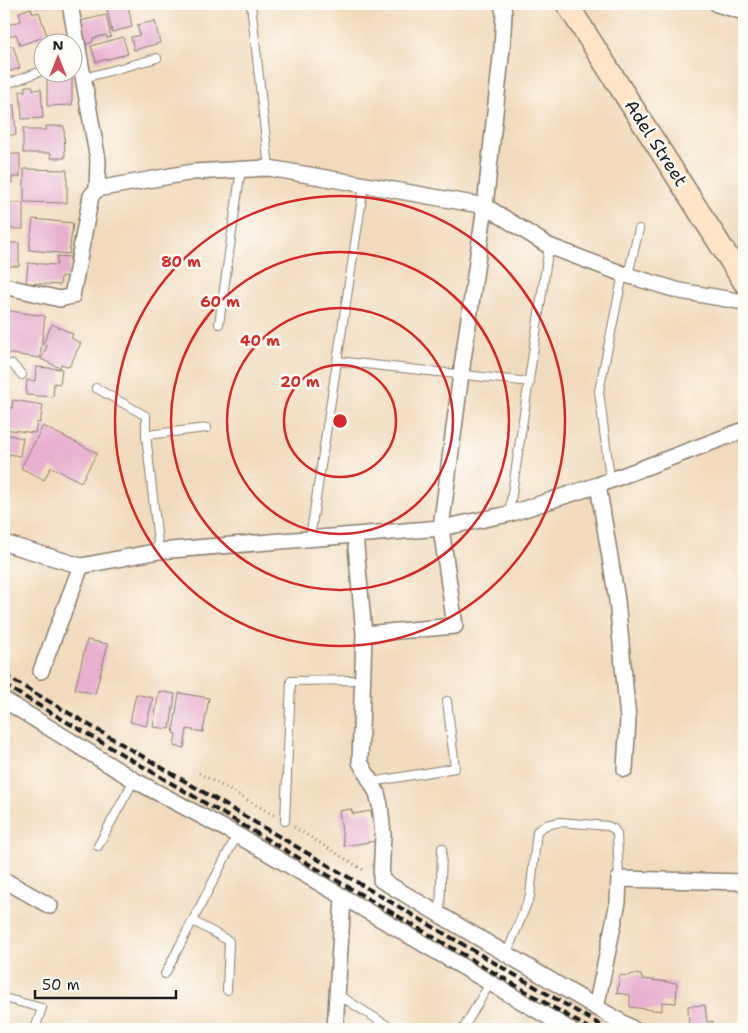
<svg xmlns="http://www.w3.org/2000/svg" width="748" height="1033" font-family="'Shantell Sans',sans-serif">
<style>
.building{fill:#e7b1cf}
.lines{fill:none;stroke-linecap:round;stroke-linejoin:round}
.lane-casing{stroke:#877c6c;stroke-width:10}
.street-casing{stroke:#877c6c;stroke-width:18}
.secondary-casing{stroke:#877c6c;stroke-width:24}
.path{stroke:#877c6c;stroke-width:3;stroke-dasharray:1 4;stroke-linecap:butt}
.lane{stroke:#fff;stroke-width:8}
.street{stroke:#fff;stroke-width:15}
.secondary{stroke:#ffe4c6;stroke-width:21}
.rail{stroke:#1c1c1c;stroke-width:4;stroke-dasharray:8 4;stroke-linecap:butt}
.ring{fill:none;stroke:#d62828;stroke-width:2.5}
.labels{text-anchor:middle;stroke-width:5;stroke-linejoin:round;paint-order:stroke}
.street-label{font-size:18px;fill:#1c1c1c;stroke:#fdfcf7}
.centre{fill:#d62828;stroke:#fdfcf7;stroke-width:2.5}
.ring-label{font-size:15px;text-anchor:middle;font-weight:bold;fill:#d62828;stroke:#fdfcf7;stroke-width:5;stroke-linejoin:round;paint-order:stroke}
</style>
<rect width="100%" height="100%" fill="#fdfcf7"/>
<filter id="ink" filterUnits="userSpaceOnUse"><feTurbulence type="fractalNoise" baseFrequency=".02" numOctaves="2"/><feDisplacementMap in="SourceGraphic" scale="10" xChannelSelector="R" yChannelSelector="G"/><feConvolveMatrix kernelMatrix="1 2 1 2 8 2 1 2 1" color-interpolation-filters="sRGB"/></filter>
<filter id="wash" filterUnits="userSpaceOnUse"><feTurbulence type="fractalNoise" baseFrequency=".0096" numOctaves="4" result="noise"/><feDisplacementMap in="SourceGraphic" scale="20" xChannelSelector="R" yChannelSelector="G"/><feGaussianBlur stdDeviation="1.12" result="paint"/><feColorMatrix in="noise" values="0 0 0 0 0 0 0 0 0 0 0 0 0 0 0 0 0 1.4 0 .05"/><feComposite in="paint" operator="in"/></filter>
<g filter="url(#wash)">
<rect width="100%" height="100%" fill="#f2dbbc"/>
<g id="blocks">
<path class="building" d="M36,4H59V5L37,7Z
M119,4V5L128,4L132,27L112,32L106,5Z
M31,8L33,14L39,12L47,36L20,45L16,34L8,37L4,26L21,21L19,12Z
M106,15L111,37L107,38L106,35L93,38V42L86,44L80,21Z
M155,21L160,43L134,50L131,37L140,35L137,25Z
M123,37L128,54L96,62L91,46Z
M13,46L20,68L4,73V48Z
M72,72V105L47,106V79H55V73Z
M25,86H33V90L41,89L43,118L22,119L20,91H25Z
M4,105H14L16,135H4Z
M46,126H64L65,158H51V153H23V128H28V130H46Z
M4,154H20V177H12V183H4Z
M24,169L67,170V203L24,202Z
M4,203H23V229H4Z
M33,219L73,223L69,254L29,250Z
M4,238H9V243H19V266H4Z
M57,256L70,257L69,277L61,276L60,285L26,283L28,263L57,265Z
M4,310L45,316L40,358L4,353Z
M52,324L73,334L71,338L81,343L69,367L61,364L60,368L41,359L47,346L43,344Z
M36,367L62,369L60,384L54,383L53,397L26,395L27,380L35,381Z
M4,377L8,378L7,381H10L8,399H4Z
M13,400L43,405L40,423L37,422L35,433L4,429V407L12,408Z
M43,426L97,453L81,482L51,467L44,480L21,468Z
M4,434L23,438L20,456L9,454L8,461L4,460Z
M87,640L108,644L95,694L75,689Z
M159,691L175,694L170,729L153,727Z
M179,693L209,698L203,732L187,729L184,748L174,746L176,734L173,733Z
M136,694L153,698L146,726L130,722Z
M351,809L353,814L371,811L376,841L344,846L339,811Z
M632,974L641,975L642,979L677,983L676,1003L662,1002V1011L630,1007V995L617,993L620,975L630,976Z
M705,1005L707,1022L713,1021V1025H720V1029H689L688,1006Z"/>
</g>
</g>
<g filter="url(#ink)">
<use href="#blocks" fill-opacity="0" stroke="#877c6c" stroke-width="1"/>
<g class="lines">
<defs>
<path id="lane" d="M251,4L269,168
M84,78L157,58
M4,85L42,71
M733,262L742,256L744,241
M628,275L639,229
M219,324L241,169
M337,361L530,382
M4,364H12L22,375
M96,388L146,416V435
M610,479L599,391L623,274
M509,514L549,246
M310,538L364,185
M159,551L146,435L207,428
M371,782L455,768L447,701
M285,821L291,681L363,680
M98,846L134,780
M440,915L442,848
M193,921L229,941L227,990
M506,955L530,896L537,831L546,825L560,822L608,826L614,829L617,834L619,879
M165,974L237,835
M337,994L388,1026
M4,998L42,1008L35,1029
M463,1029L490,983"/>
<path id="street" d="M70,4L98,160L97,189
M717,4L744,12
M4,286L60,299L72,296L91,196L97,189L193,172L269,168L485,206L549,246L623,274L680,291L744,302
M598,485L617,600L628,719L625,769
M355,535L364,634L360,762L377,793L380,805L383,834L381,880L633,1029
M4,543L81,566L159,551L441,528L509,514L598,485L744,430
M364,634L455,626L441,528L461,374L485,206L502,48L504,13L502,4
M41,671L81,566
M4,700L134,780L237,835L569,1029
M4,880L50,906
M596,1008L618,902L619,879L744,882
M335,1029L343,898"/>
<path id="secondary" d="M567,4L744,282"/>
</defs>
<use href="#lane" class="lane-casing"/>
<use href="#street" class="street-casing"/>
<use href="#secondary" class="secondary-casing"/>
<path class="path" d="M199,773L274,815
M294,827L365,871"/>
<use href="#lane" class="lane"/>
<use href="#street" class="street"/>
<use href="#secondary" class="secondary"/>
<path class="rail" d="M4,675L607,1029
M4,685L590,1029"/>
</g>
</g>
<g class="ring">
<circle cx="340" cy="421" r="56"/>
<circle cx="340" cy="421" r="113"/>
<circle cx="340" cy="421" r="169"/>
<circle cx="340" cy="421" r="225"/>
</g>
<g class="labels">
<g class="street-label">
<text transform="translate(656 143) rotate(57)" y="6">Adel Street</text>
</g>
</g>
<circle cx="340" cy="421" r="8" class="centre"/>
<g class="ring-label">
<text x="181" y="267">80 m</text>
<text x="220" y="307">60 m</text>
<text x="260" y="346">40 m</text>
<text x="300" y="387">20 m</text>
</g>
<rect width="748" height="1033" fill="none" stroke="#fdfcf7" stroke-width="20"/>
<g transform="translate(58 58)"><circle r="24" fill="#fdfcf7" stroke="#a3a29f"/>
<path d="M0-4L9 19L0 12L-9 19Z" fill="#d1495b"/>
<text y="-8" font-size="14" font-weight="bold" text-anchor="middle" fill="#1c1c1c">N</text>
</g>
<path d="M35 990v8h141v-8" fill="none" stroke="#1c1c1c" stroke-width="2.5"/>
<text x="42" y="990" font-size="15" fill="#1c1c1c" stroke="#fdfcf7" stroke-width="4" paint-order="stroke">50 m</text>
</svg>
